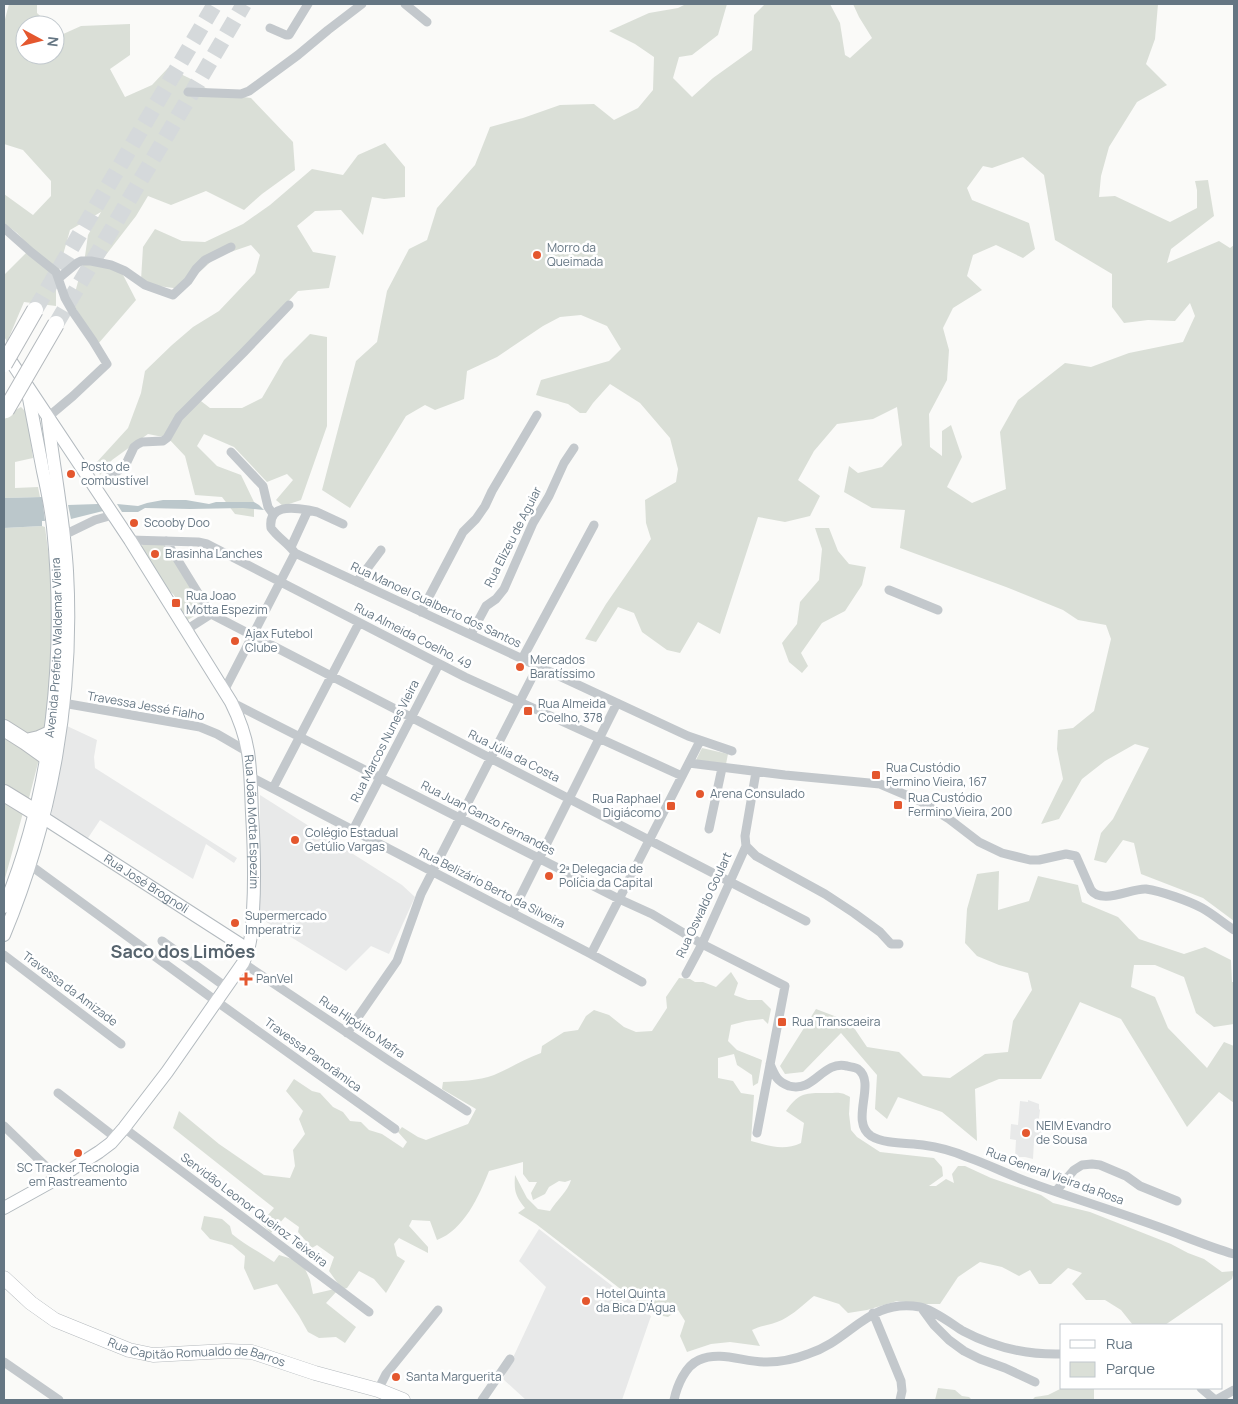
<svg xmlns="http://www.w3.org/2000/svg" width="1238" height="1404" font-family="Manrope,sans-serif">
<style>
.built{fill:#e8e9e9}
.green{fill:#dadfd7;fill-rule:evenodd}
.water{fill:#bbc7cb}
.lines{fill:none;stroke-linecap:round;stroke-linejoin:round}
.highway-tunnel{stroke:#d5d9db;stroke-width:16;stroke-dasharray:16 8;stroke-linecap:butt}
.secondary-casing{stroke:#b3babf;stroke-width:14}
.primary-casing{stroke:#b5babe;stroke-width:15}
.highway-casing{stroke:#b4b9bd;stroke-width:18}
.street{stroke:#c3c8cc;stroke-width:9}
.secondary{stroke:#fff;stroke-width:12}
.primary{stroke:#fff;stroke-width:14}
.highway{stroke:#fff;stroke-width:16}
.highway-bridge-casing{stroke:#b4b9bd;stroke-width:18;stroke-linecap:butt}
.highway-bridge{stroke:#fff;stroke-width:16}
.poi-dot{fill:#e4572e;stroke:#fff;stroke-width:2}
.labels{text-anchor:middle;stroke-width:5;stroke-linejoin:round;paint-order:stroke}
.poi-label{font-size:12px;fill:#657683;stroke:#fff;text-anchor:start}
.street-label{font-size:12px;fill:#657683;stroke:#fff}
.district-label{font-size:18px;font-weight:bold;fill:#57646e;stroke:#fff}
</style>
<rect width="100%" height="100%" fill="#fafaf8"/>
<path class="built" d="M67,726L97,740L94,757L95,768L237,858L234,863L206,844L193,879L100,820L86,841L51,817Z
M260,795L402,885L415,897L389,954L371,946L346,971L260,918Z
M1028,1100L1039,1104V1109L1040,1110L1038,1126L1042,1127L1041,1142L1034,1141L1033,1159L1025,1157H1015L1016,1140L1010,1139L1011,1124L1018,1125L1020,1101L1028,1102Z
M539,1229L651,1316L622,1400H526L503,1379L546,1287L519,1261Z"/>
<path class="green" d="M9,4H37V13L50,25H25V55H55V30L61,35L81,26L130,24V55L110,69L125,97L152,85L168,68L189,78L214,93L251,98L293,142L295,170L262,194L244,210L206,191L171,205L148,196L136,216L102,260L121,271L136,300L98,344L75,307L73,300L85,256L88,235L101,212L70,230L56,280V306L24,302L7,342L4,336V275L31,248L17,233L4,223V194L33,215L51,196V181L23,150L4,144V23Z
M686,4H727L718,35L692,55L679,57L673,78L692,97L713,78L752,50L754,15L765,4H830L840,23L845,55L850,58L872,38L859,17L853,4H1158L1155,39L1146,64L1167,85L1137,102L1109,147L1101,176L1099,197L1115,196L1170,222L1197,208V190L1195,181L1208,180L1214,216L1171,249L1167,263L1219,241L1230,248L1234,245V921L1203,898L1141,874L1134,843L1123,840L1106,863L1094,860L1101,833L1113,819L1149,748L1135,744L1105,761L1082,779L1059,819L1041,824L1063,779L1057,749L1058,730L1073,728L1094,711L1111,639L1106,625L1078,620L1063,610L1006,587L900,548L905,510L872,508L844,492L849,466L858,473L882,467L902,445L897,407L873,419L837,424L814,451L798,480L820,496L810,516L785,522L758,517L720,634L698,622L680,653L667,650L642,632L634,613L618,607L596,642L585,639L606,604L651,539L646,523L645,500L676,482L678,469L670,438L640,403L610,384L593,403L586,413H580L568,404L536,395L541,380L609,361L621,349L607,326L581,315L560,317L543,326L497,357L467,371L464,399L435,410L425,405L406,416L350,508L322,490L356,361L377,342L387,291L409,249L427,240L437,208L475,165L490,127L523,118L560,105L594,104L614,120L638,108L653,90L654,57L635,44L609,31L649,13L678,8ZM1023,157L1044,175L1055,240L1112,274V307L1124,323L1148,320L1175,321L1190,303L1195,316L1183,342L1129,353L1091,367L1065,363L1018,400L1000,432L1006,489L972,503L947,487L962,457L951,425L942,431V456L930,447L929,414L947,380L949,350L943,328L953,308L982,290L967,276L973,255L996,245L1023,258L1035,249L1029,223L972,200L967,188L983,166L992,168Z
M385,143L405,167V197L384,199L372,197L363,235L341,210L315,211L297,226L313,252L336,256L329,288L298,291L197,398L210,408H242L262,398L284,360L310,334L327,337V426L301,500L283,506L276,500L293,480L287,474L267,482L234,447L204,434L197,446L217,466L241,475L254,502V517L235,514L222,497L195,495L185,456L168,438L148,434L112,460L100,475L96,463L128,428L141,393L145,371L172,345L193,327L219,311L255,273L260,255L251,245L216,257L181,289L158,286L141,280L143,247L155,229L182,241L205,242L243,224L270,205L312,169L343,175L358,155Z
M21,407L27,413L33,458L15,462V488L38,487L40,497L4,498V421L8,414Z
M42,526L45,527L51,573V659L45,729L33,738L4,725V528Z
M815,528H829L838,551L849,564L866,567L862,585L845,611L822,623L801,653L808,666L802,673L789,662L782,643L797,624L800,602L819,580L822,549Z
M143,544L165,545L204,610L186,621L181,612L178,601L173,594L167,589L140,549Z
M4,737L39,759L28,802L4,786Z
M702,748L728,754L726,764L696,760Z
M4,797L24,809L4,882Z
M999,871L998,910L1029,901L1038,876L1078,885L1082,902L1118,917L1139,939L1184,954L1205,947L1231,960L1232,982H1234V1024L1214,1027L1196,1013L1184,977L1155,965H1134L1131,987L1155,997L1168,1028L1207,1068L1224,1042L1234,1046V1103L1219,1092L1187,1127L1121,1019L1080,1002L1041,1079H999L975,1089L977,1141L942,1112L898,1097L887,1119L875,1109L877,1075L841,1033L803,1072L785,1074L780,1066L816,1009L850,1022L867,1047L899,1052L923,1076L950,1078L985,1054L1008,1052L1013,1021L1032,990L1028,973L999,965L977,956L965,943L967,909L977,874Z
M731,972L738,983L734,995L748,1000H762L771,1009L768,1024L763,1019L746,1021L731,1025L728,1041L737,1050L762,1060L758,1083L753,1086L752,1075L737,1065L734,1054L718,1058V1078L733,1081L741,1093L754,1095L751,1141C769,1146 784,1151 801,1143L804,1123L786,1111C799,1092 806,1093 827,1093C838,1093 840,1091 850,1097L849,1114L851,1130L857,1137L880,1152L934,1158L942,1167L943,1176L929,1186H936L946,1179L954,1183L952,1174L958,1166H965L991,1178L1041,1195L1053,1203L1090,1212L1171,1244L1188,1253L1204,1259L1222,1272L1234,1271L1232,1279L1165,1325H1133L1121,1310L1105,1300H1086L1072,1284L1082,1273L1068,1268L1051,1284H1039L1030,1270L1019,1276L1002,1267L980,1262L958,1277L940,1304H923L897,1301L867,1310L848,1313L839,1304L814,1296C804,1304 794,1314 782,1320C772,1325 761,1325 752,1330L760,1346L730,1342L711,1344L687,1352L680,1336L685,1321L678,1310L668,1317L653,1314L536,1224L518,1213L525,1208C515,1195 514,1191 515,1175L527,1198L538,1209L550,1211C557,1200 568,1191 571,1180L565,1182L559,1181L549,1187L545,1194L533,1200L531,1193L537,1182H529L523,1174V1162L489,1171C479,1196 464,1230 437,1240L430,1221L412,1220L409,1226L428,1247V1253L399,1238L394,1244L397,1256L405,1261L386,1293L374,1279L359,1271L347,1288L337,1291L326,1303L356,1327L345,1343L336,1337L319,1338L308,1332L299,1316L277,1284L254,1290L244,1268L245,1256L232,1245L210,1239L201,1229L204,1216L222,1219L230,1226L232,1234C245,1245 260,1252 274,1262L279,1255L302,1262L310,1280L313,1294L339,1288V1285L329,1271L334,1257L317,1245L312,1248L298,1232L299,1227L285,1217L271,1233L261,1223L274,1208L173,1128L179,1111L219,1144L264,1175L290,1178L295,1166L293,1150L305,1134L299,1119L303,1111L286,1091L294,1079L312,1091L320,1093L333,1107L343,1112L350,1121L361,1122L369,1130L382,1134L403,1148L407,1142L398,1132L402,1127L418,1137L426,1140L468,1124L476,1109L442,1089L443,1082C460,1081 478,1081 494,1075C511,1068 524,1059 541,1053L542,1046L564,1032L578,1030L586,1016L594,1010L609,1015L624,1027L636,1032L652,1031L667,1008L666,997L679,978L690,979L695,982H703L716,987Z
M938,1388L955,1390L962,1396L969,1397L972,1400H935Z
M1062,1388H1094V1400H1032L1035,1397L1048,1395Z"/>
<path class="water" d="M42,497L45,521H42V526L4,528V498Z
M163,500H186L209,504L216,502H254L259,505L264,510L243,508L190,509L145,508L138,512H122L117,504L138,506L147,503Z
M98,504L103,511L71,519L68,505Z"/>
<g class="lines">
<path class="highway-tunnel" d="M35,310L215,4
M56,324L244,4"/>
<defs>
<g id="secondary">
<path id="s1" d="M4,351L130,540L231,702C239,718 245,734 248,752C251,772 251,792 252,813C254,846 255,879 253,911C252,929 251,947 243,963L167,1072L124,1128L111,1143L99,1152L58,1178L4,1208"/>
<path id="s2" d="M36,813L249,950"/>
<path id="s3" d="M4,907C53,788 66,654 53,527C51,508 47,489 43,471C38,445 33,419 28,393"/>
<path d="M4,935C52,820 74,695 67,571C64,520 54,470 48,420"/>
</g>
<g id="primary">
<path id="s4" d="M4,1278L31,1303L55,1320L129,1350L153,1355L227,1351L252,1352L315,1373L378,1390L403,1400"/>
</g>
<path id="highway" d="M4,728L26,742L47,757
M26,742L39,739L50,734
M4,793L35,812"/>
</defs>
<use href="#secondary" class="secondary-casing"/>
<use href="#primary" class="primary-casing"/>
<use href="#highway" class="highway-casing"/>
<path class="street" d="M405,4L427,22
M270,28L286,35H289L308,4
M188,92L241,94L249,91L298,55L328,30L362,4
M4,228L31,252L56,272L65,298L73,312L93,341L107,364L73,396L48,417
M59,278L77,263L81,261H91L111,265L125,271L145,285L173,295L188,281L196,269L205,260L231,247
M231,452L263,486L268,507L273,514
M94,487L122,468L126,464L134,447L138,444L142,442L163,441L167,438L179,417L244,352L289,305
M64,535L95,520L113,515
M130,540L198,542L207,544L465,677L682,776
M166,541L211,614L186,630
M291,547L308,510L317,512L343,524
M295,553L688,736L732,751
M295,553C288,543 278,538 271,528C268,505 291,507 308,510
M357,582L381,550
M889,590L938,610
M421,612L463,532L476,519L485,506L492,491L537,415
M211,614L806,921
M471,634L486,606L496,599L504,589L533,523L549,496L564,463L574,448
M522,659L594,525
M224,691L295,553
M231,702L619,899L652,914L702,944L785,986L757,1133
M63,703L200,727L217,734L248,752
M689,763L785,775L880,784L920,801L949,819L979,842L1002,853L1030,860H1039L1066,854L1076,856L1091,890C1102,905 1131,888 1146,889C1161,891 1189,901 1202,908C1213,914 1223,923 1234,930
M756,772L745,836L746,846L756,856L825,894L854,913L880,932L891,944H899
M251,777L591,954L642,982
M273,788L359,623
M709,829L722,768
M353,830L439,664
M30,865L216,1001L395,1129
M512,913L617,703
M162,941L226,987
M591,954L700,741
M4,955L121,1044
M243,963L388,1060L467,1111
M686,974L702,944L746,846
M347,1033L397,961L421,894L538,666
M770,1064C772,1069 774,1074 777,1078C780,1082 784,1084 789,1086C815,1093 822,1060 847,1066C850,1067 855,1067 858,1069C877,1083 849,1121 871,1136C884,1144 909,1143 923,1145C938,1147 953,1151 967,1157C990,1165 1011,1176 1034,1184C1075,1199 1118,1212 1159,1227C1184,1236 1209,1247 1234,1254
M58,1093L116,1138
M4,1126L58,1178
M124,1128L369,1312
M1056,1191L1074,1170L1082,1165L1092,1164L1100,1165L1126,1176L1140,1186L1177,1201
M923,1310L934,1325L949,1340L964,1351L980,1359L1005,1368L1035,1382
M873,1313L901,1381L902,1391L900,1400
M4,1362L59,1400
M1201,1388L1215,1400
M378,1390L386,1374L438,1310
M482,1400L510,1359
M674,1400C677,1386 685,1366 699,1360C721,1350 745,1363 767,1362C780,1362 795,1359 808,1354C852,1340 868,1298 920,1307C932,1309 952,1324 963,1331C993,1347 1027,1355 1062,1354
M1216,1400L1234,1390"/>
<use href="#secondary" class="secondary"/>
<use href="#primary" class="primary"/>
<use href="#highway" class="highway"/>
<defs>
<path id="highway-bridge" d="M4,364L35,310
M6,410L56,324"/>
</defs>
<use href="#highway-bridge" class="highway-bridge-casing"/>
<use href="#highway-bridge" class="highway-bridge"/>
</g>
<g class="poi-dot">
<circle cx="537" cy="255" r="5"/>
<circle cx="71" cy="474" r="5"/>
<circle cx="134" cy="523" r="5"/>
<circle cx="155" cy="554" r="5"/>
<rect x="171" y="598" width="10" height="10" rx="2.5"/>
<circle cx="235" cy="641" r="5"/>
<circle cx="520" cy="667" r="5"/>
<rect x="523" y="706" width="10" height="10" rx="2.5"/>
<rect x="871" y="770" width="10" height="10" rx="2.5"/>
<circle cx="700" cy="794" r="5"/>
<rect x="893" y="800" width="10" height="10" rx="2.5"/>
<rect x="666" y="801" width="10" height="10" rx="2.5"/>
<circle cx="295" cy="840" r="5"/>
<circle cx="549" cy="876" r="5"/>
<circle cx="235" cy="923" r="5"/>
<path d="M243.5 971.5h5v5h5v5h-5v5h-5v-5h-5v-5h5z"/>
<rect x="777" y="1017" width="10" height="10" rx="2.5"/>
<circle cx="1026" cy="1133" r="5"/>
<circle cx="78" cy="1153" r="5"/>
<circle cx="586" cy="1301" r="5"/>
<circle cx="396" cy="1377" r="5"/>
</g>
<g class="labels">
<g class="poi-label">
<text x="547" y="252">Morro da<tspan x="547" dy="14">Queimada</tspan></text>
<text x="81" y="471">Posto de<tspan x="81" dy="14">combustível</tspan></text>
<text x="144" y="527">Scooby Doo</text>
<text x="165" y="558">Brasinha Lanches</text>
<text x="186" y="600">Rua Joao<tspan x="186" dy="14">Motta Espezim</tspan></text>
<text x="245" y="638">Ajax Futebol<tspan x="245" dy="14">Clube</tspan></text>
<text x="530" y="664">Mercados<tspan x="530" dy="14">Baratíssimo</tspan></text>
<text x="538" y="708">Rua Almeida<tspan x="538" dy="14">Coelho, 378</tspan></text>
<text x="886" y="772">Rua Custódio<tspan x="886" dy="14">Fermino Vieira, 167</tspan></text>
<text x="710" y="798">Arena Consulado</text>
<text x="908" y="802">Rua Custódio<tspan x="908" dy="14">Fermino Vieira, 200</tspan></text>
<text x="661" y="803" text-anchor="end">Rua Raphael<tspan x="661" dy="14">Digiácomo</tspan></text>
<text x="305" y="837">Colégio Estadual<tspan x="305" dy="14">Getúlio Vargas</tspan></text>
<text x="559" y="873">2ª Delegacia de<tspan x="559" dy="14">Polícia da Capital</tspan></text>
<text x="245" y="920">Supermercado<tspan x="245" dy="14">Imperatriz</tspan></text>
<text x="256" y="983">PanVel</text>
<text x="792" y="1026">Rua Transcaeira</text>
<text x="1036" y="1130">NEIM Evandro<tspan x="1036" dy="14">de Sousa</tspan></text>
<text x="78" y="1172" text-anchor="middle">SC Tracker Tecnologia<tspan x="78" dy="14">em Rastreamento</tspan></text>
<text x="596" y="1298">Hotel Quinta<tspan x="596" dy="14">da Bica D’Água</tspan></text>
<text x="406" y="1381">Santa Marguerita</text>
</g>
<g class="street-label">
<text transform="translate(513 537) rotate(-63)" y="4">Rua Elizeu de Aguiar</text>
<text transform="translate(436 605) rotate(25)" y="4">Rua Manoel Gualberto dos Santos</text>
<text transform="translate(413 636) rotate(27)" y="4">Rua Almeida Coelho, 49</text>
<text dy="4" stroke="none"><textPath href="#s3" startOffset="266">Avenida Prefeito Waldemar Vieira</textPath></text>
<text transform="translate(146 706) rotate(10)" y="4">Travessa Jessé Fialho</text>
<text transform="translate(385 741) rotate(-63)" y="4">Rua Marcos Nunes Vieira</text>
<text transform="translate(514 756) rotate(27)" y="4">Rua Júlia da Costa</text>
<text transform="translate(488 818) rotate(27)" y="4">Rua Juan Ganzo Fernandes</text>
<text dy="4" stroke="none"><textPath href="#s1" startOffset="541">Rua João Motta Espezim</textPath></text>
<text dy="4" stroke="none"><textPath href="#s2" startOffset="131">Rua José Brognoli</textPath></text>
<text transform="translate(492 888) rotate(27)" y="4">Rua Belizário Berto da Silveira</text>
<text transform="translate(704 905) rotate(-65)" y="4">Rua Oswaldo Goulart</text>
<text transform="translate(70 989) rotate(37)" y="4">Travessa da Amizade</text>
<text transform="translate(362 1027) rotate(34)" y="4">Rua Hipólito Mafra</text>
<text transform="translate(313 1055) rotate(36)" y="4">Travessa Panorâmica</text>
<text transform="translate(1055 1176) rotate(20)" y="4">Rua General Vieira da Rosa</text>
<text transform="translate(254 1210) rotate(37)" y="4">Servidão Leonor Queiroz Teixeira</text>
<text dy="4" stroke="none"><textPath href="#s4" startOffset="214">Rua Capitão Romualdo de Barros</textPath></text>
</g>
<g class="district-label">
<text x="183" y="958">Saco dos Limões</text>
</g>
</g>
<rect width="1238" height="1404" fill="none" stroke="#657683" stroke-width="10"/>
<rect x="1060" y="1324" width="162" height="65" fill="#ffffff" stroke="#c1c8cd"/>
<rect x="1070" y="1340" width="25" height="8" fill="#ffffff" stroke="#c1c8cd"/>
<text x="1106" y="1349" font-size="15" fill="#657683">Rua</text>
<rect x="1070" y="1362" width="25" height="15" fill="#dadfd7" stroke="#c1c8cd"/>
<text x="1106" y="1374" font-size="15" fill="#657683">Parque</text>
<g transform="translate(40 40) rotate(97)"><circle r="24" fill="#ffffff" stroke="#c1c8cd"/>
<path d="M0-4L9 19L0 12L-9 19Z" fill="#e4572e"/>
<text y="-8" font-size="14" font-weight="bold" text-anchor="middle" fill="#657683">N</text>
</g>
</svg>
